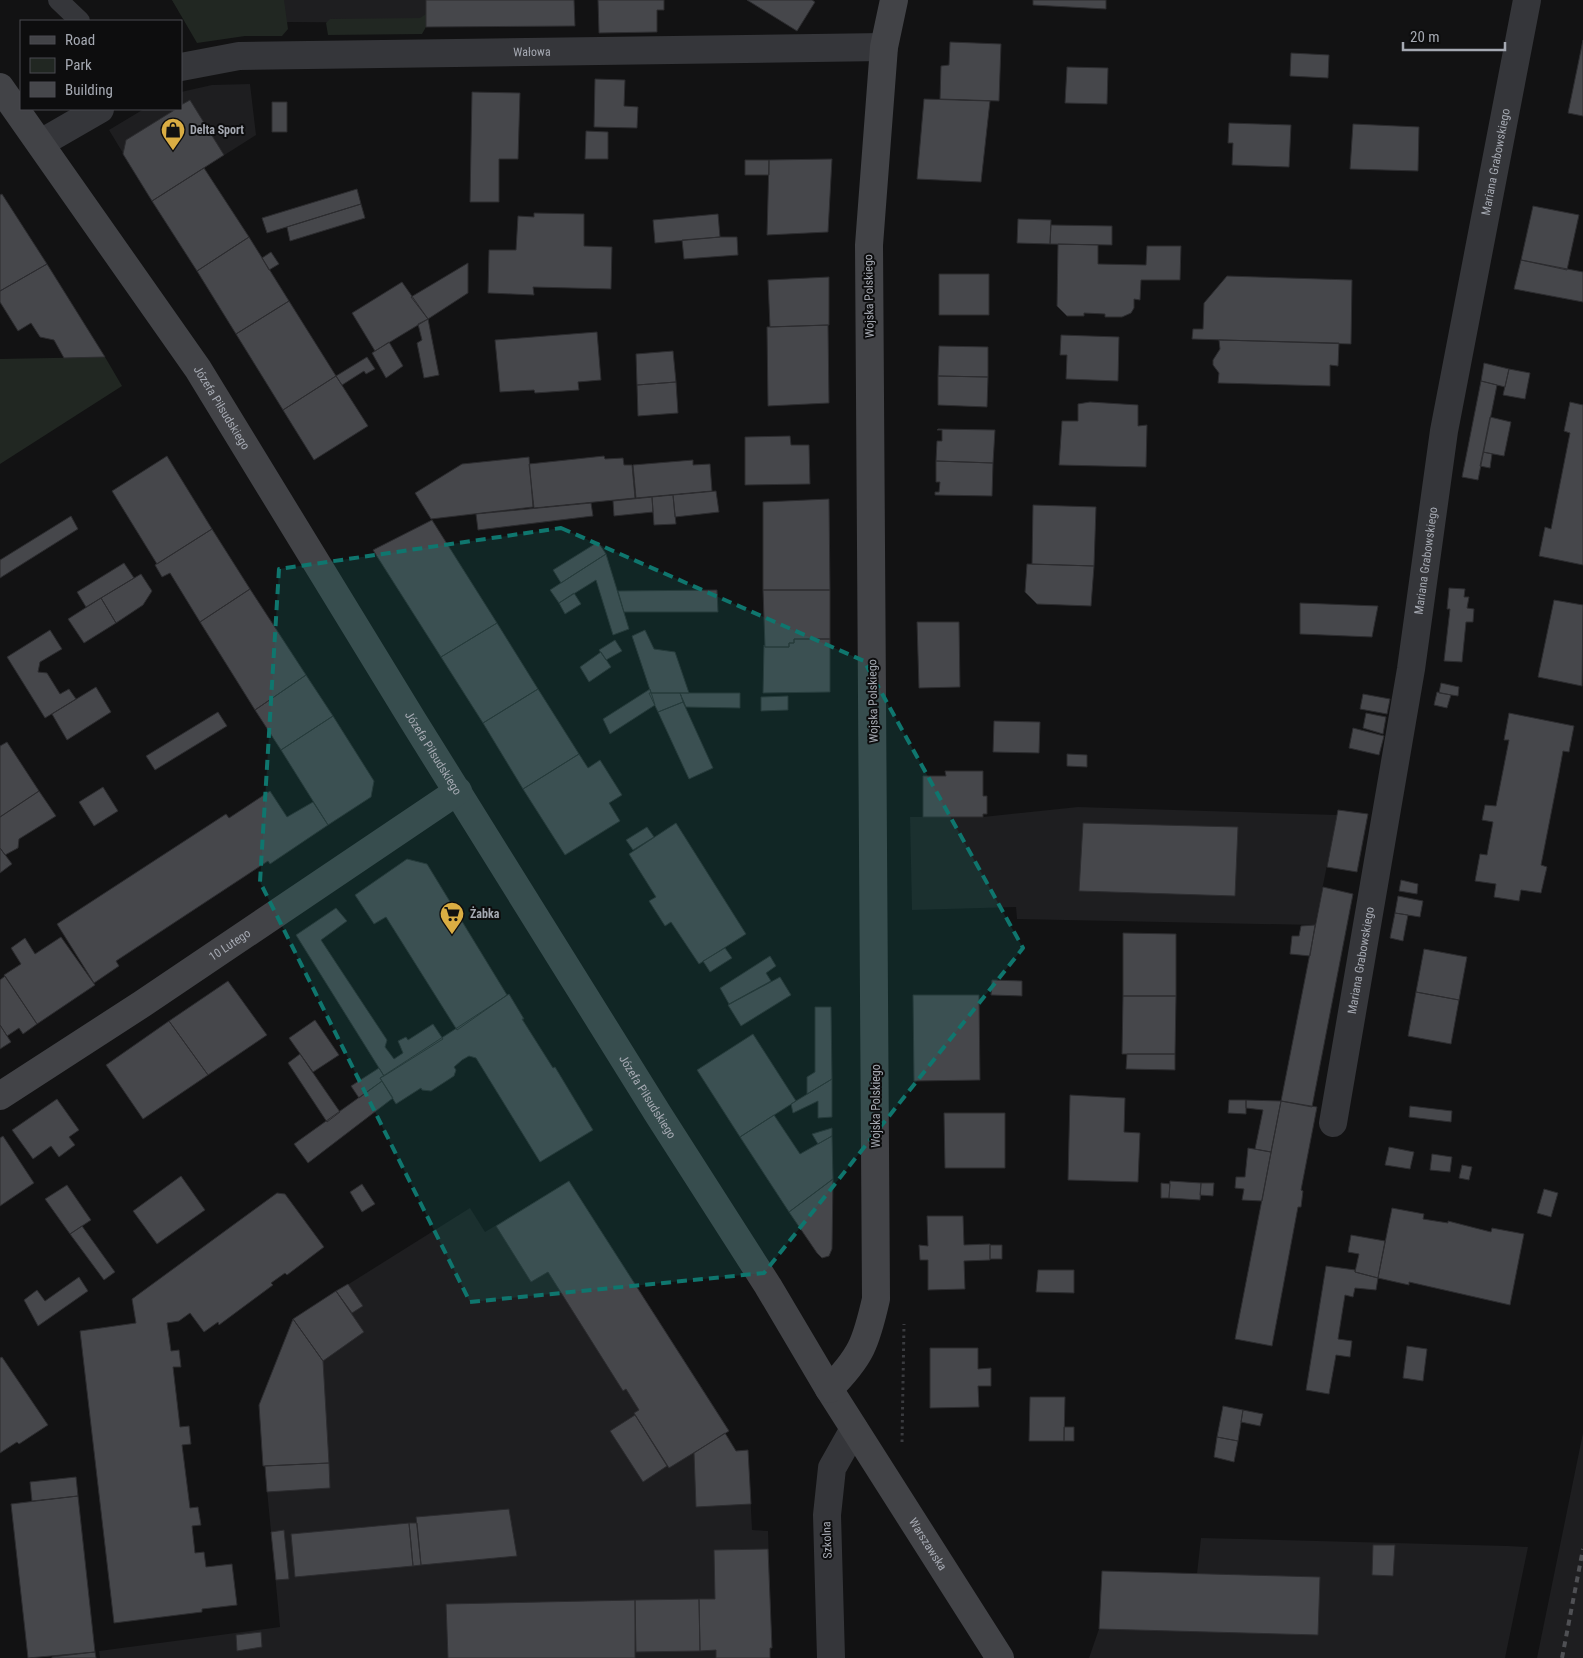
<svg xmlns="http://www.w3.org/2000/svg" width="1583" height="1658" font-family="'Roboto Condensed',sans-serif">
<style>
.built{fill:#1e1e20}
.green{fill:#212722}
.building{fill:#46474b;stroke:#2c2c2f}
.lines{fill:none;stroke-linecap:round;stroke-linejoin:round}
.path{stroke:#3a3b3f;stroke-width:3;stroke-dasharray:2.5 4;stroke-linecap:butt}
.lane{stroke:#35363a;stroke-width:20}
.street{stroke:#35363a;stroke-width:28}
.secondary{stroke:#424347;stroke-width:28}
.rail{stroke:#4f5054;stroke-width:4;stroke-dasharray:6 5;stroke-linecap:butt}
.marked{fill:#0f766e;fill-opacity:0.2;stroke:#0f766e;stroke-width:4;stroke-dasharray:10 6;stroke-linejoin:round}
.labels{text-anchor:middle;stroke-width:4;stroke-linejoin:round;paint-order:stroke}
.street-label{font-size:12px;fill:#a5a9b2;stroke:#0d0d0e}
.poi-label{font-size:12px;font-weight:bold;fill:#a5a9b2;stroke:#0d0d0e;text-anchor:start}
</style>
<rect width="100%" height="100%" fill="#121213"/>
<path class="built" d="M172,0H574L575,26L426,27V23L289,22L191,31Z
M250,84L256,135L152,201L109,130L144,109H181V92L212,85Z
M1078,807L1337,815L1315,925L1017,919L1016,907L912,910L910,817H983Z
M569,1181L729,1430L725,1433L735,1451L748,1450L752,1530L768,1531L772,1648H770V1658H100L99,1651L280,1627L259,1405L293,1319L470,1208L485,1232Z
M1583,1433V1658H1537Z
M1201,1538L1508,1546L1528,1547L1505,1658H1089L1099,1629L1102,1571L1197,1574Z"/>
<path class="green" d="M172,0H284L288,29L282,36H245L197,43Z
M426,14V27L422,34L328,35L326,23L330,19L420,18Z
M105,357L122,386L0,464V359Z"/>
<path class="building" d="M426,0H574L575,26L426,27Z
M598,0H664V10H657V32L599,33Z
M747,0H812L815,2L797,31Z
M1033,0H1106V9L1033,5Z
M1583,40V116L1568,113Z
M950,42L1001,44L999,101L940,99L941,66L949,65Z
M1291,53L1329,55L1328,78L1290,76Z
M1067,67L1108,68L1107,104L1065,103Z
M595,79L625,80L624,106L638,107L637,128L594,127Z
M472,92L520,93L518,159H499V202H470Z
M924,99L990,101L981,182L917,179Z
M190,100L224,155L152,201L123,154L126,140L176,109H181V105Z
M272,102H287V132H272Z
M1229,123L1291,125L1289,167L1232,165L1233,143H1228Z
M1353,124L1419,127L1418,171L1350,169Z
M586,131L608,132V159H585Z
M832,159L828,232L767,235L769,160Z
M745,160H769V175H745Z
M204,168L249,237L197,271L152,201Z
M357,189L361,204L267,233L262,218Z
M2,194L47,264L0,291V195Z
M361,204L365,218L290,241L287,227Z
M1533,206L1579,215L1567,270L1521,260Z
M534,213L584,214V246L612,247L611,289L533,287L534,295L488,293L489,250H516L518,216L534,217Z
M718,214L720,237L655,243L653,220Z
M1018,219L1051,220L1050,244L1017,243Z
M1051,225L1112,226V245L1050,244Z
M249,237L289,301L236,334L197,271Z
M720,237H737L738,255L684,259L682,240Z
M1058,244L1098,245V264L1146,265L1147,246H1181L1180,280H1141L1140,300L1134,299V308L1131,313L1122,317H1105V314L1084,313V316H1067L1057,306Z
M271,252L279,264L269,270L262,258Z
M1521,260L1583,272V302L1514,289Z
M468,263V293L428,319L411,297Z
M47,264L105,357L64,358L54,340L40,337L31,323L18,331L0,302V291Z
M939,274H989V315H939Z
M1227,276L1352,280L1351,344L1192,339L1193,329H1203L1204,303Z
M829,277V325L770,327L768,280Z
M402,282L428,319L375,351L352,313Z
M289,301L336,376L283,410L236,334Z
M428,319L439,375L424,378L417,343L422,340L418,324Z
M828,325L829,403L768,406L767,327Z
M597,332L601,380L578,382L579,390L535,393L534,390L500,392L495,340Z
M1061,335L1119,337L1118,381L1066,379L1067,355H1060Z
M1219,340L1339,343L1338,366L1330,365V386L1218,383L1219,373L1213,365V360L1220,349Z
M389,342L403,366L386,378L372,353Z
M939,346L988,347V377L938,376Z
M673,351L676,382L637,385L636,354Z
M367,357L375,369L366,374L364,371L342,385L336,376Z
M1484,363L1509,369L1505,387L1481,381Z
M1509,369L1530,373L1525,399L1503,395Z
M336,376L368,426L314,460L283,410Z
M938,376L988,377L987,407L938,405Z
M1481,381L1497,385L1478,480L1462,477Z
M676,382L678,413L638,416L637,385Z
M1090,402L1138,405V426L1147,425L1146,467L1059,465L1062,421H1078V404Z
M1570,402L1583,405V565L1539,556L1545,527L1551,529L1570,433L1564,431Z
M1490,417L1511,422L1504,456L1483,452Z
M938,429L995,430L993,463L936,461L937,441H942V430H937Z
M790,436L791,445H809L810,484L745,485V437Z
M1483,452L1492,454L1490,468L1480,466Z
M167,456L212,529L157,564L112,491Z
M604,456L605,459L623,458L624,465H632L635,498L534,508L529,464Z
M529,457L533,507L431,519L415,493L462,464Z
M693,460V465L710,464L712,491L636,498L633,465Z
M936,461L993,463L992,496L935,495V492H939L940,482H936Z
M716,491L719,512L675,517L673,495Z
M673,495L676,524L654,525L652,497Z
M652,497L653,512L614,516L613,501Z
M829,499L830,590H763V502Z
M591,503L593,516L478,530L476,514Z
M1033,505L1096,507L1094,566L1032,564Z
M71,516L78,529L0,578V560Z
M432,520L497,623L441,657L373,550Z
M212,529L250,589L200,622L170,573L162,577L155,565Z
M598,542L606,554L561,583L553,570Z
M606,554L629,629L613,635L596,580L559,603L550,590Z
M124,563L134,578L86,607L77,592Z
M1027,564L1094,566L1091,606L1037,604L1025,592Z
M141,574L152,591L143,605L116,623L101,598Z
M1449,588L1465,589L1464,597H1469L1467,608L1474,609L1473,622H1466L1462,662L1444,661L1450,609H1447Z
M250,589L306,675L255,710L200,622Z
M717,590L718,612H624L618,591Z
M763,590H830V639H794V643H789V647H765Z
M574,593L581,604L565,614L559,603Z
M101,598L116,623L84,643L68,619Z
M1554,600L1583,605L1582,686L1538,677Z
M1300,603L1378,606L1372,637L1300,634Z
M917,622H959L960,687L919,688Z
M497,623L538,689L483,723L441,657Z
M50,630L62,649L40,662L38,672L47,673L60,694L69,689L76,699L45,718L7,657Z
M645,630L654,649L675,652L689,693H651L632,636Z
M794,639H830V692L763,693L764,645L765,647H789V643H794Z
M615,640L622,651L606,660L599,650Z
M601,652L611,667L589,682L580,667Z
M306,675L333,716L281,750L255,710Z
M1441,683L1459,687L1458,696L1439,693Z
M96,687L111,712L67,740L52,714Z
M538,689L579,754L523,789L483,723Z
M650,689L655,705L610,734L603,719Z
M1437,692L1451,695L1447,708L1434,705Z
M649,693H680L683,702L658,712Z
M680,693H740V708L686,707Z
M1363,694L1390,699L1387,714L1360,709Z
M788,696V710L761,711V697Z
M683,702L713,768L689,779L658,712Z
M218,712L227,726L155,770L146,756Z
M1366,713L1386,717L1383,734L1363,728Z
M1509,713L1574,726L1569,752L1563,751L1559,773L1541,865L1547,867L1541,893L1521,890L1519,901L1494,897L1496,884L1475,881L1480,854L1487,855L1493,822L1482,820L1485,805L1496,806L1509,740H1504Z
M333,716L374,781L371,797L328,825L281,750Z
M994,721L1040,722L1039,753L993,752Z
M1353,728L1384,736L1379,755L1349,748Z
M7,742L39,791L0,817V746Z
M579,754L588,768L600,760L622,795L609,803L620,821L565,855L523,789Z
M1067,754L1087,755V767L1067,766Z
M945,771H983V796H987V814H983V817H923V776H946Z
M103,787L118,811L94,826L79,802Z
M39,791L56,816L19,839L18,848L5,855L0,848V817Z
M270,791L287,817L313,802L328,825L270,864L268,861L116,961L119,966L94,983L57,924L226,814L229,818Z
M1338,810L1368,814L1357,872L1327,867Z
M676,823L746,934L699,964L671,922L665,926L649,901L656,897L629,854Z
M1083,823L1238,827L1235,896L1079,891Z
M647,827L654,837L633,850L626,840Z
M0,848L12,864L0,873Z
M407,859L427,864L507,995L457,1030L386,917L374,924L355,895Z
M1401,880L1418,884L1417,894L1399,891Z
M1323,887L1353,894L1312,1107L1281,1101Z
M1398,896L1423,901L1420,917L1395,913Z
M336,908L347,921L321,940L387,1040L385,1047L394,1059L403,1053L398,1041L406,1037L408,1040L433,1024L443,1039L384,1076L296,935Z
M1395,913L1408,915L1403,941L1390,938Z
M1315,925L1310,956L1290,954L1292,936H1299L1301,926Z
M1123,933L1176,934V996H1123Z
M61,937L95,985L37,1024L4,975L21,964L11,948L25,938L35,954Z
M725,948L732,958L710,972L703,961Z
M1424,949L1467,957L1459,1000L1416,992Z
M770,956L776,966L766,973L771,981L729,1004L720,988Z
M5,976L37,1024L23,1034L19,1028L7,1036L0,1025V980Z
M780,977L791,995L741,1026L728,1005Z
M992,980L1022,981V996L991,995Z
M228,981L267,1035L208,1075L169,1021Z
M1416,992L1459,1000L1451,1044L1408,1036Z
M509,994L524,1019H522L553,1068L555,1067L593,1130L540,1162L476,1058L469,1056L462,1060L454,1067L456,1070L454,1076L431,1091L422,1090L421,1088L396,1104L380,1078Z
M913,995H979L980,1080L914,1081Z
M1123,996H1176L1175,1054H1122Z
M815,1007H831L832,1079L807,1094V1077L815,1072Z
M315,1020L339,1055L313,1072L289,1038Z
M169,1021L208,1075L143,1119L106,1065Z
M0,1025L11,1042L0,1049Z
M753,1034L796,1101L740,1137L697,1070Z
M300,1054L340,1112L327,1122L288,1063Z
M1127,1054H1175V1070L1126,1069Z
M379,1068L384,1076L380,1078L382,1081L359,1098L351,1086Z
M832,1079V1117L818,1118V1101L793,1113L791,1104Z
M382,1081L393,1098L308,1163L294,1144Z
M1070,1095L1125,1098L1124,1132L1140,1133L1138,1182L1068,1180Z
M57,1099L79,1130L69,1137L75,1145L59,1157L51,1146L33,1159L12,1130Z
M1229,1100H1246V1114L1228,1113Z
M1246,1100L1281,1101L1271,1152L1255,1149L1263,1110L1246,1108Z
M1281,1101L1317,1107L1301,1190L1303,1191L1301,1207H1298L1272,1346L1235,1339Z
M1410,1106L1452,1111L1451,1122L1409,1117Z
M944,1113H1005V1168H945Z
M774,1115L800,1154L832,1136L833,1179L789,1212L740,1137Z
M832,1128V1136L818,1144L812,1134Z
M3,1136L34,1183L0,1206V1138Z
M1389,1147L1414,1152L1410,1169L1385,1165Z
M1248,1148L1271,1152L1262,1201L1242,1200L1244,1189L1235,1188L1236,1177H1245Z
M1432,1154L1452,1157L1450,1172L1430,1170Z
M1462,1165L1472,1167L1469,1180L1459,1178Z
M181,1176L205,1210L157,1244L133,1211Z
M833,1179L832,1249L829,1256L822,1258L817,1253L789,1212Z
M569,1181L729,1431L669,1468L634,1413L639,1410L626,1389L623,1391L548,1272L531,1282L496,1226Z
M1170,1181L1201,1183L1200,1200L1169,1198Z
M1161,1183L1170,1184L1169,1198H1161Z
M1201,1183H1214L1213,1196L1200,1195Z
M362,1184L375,1204L362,1212L350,1192Z
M67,1185L91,1220L70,1234L45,1199Z
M1544,1189L1558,1193L1551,1217L1537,1213Z
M277,1193L285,1194L324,1247L287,1275L285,1273L271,1283L273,1285L219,1325L218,1322L204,1332L190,1313L179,1321L167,1323L171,1351L179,1350L181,1367H173L180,1427L189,1426L191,1444L182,1445L190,1508L198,1507L201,1525L192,1526L195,1553L204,1552L206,1567L232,1564L237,1605L202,1609V1612L114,1623L80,1331L136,1323L132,1299Z
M1392,1208L1424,1214L1423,1219L1448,1223V1221L1491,1232L1492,1228L1524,1234L1510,1305L1409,1282V1285L1378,1278Z
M927,1216H963L964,1245L990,1244V1260L964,1261L965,1289L928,1290V1260H920L919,1245L928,1246Z
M82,1226L115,1272L104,1280L70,1234Z
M1351,1235L1385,1241L1378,1278L1355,1272L1359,1254L1348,1252Z
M990,1245H1002V1259H990Z
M1326,1266L1355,1270V1272L1378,1278L1376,1290L1355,1288L1353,1297L1345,1295L1338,1339L1352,1341L1350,1357L1336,1355L1329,1394L1306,1390Z
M1038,1270H1074V1293L1036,1292Z
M79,1277L88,1291L38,1326L24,1300L37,1290L45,1301Z
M348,1284L363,1306L352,1313L336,1291Z
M336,1291L364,1332L323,1361L293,1319Z
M293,1319L323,1361L329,1463L263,1466L259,1405Z
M1407,1346L1427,1349L1423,1381L1403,1378Z
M930,1348H978V1369L991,1368V1386H978L979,1407L930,1408Z
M2,1357L48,1425L19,1444L17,1442L0,1453V1358Z
M1030,1397H1065L1064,1441H1029Z
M1223,1406L1243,1410L1238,1441L1217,1437Z
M1243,1410L1263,1414L1260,1426L1241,1422Z
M635,1415L667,1466L643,1482L610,1431Z
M1064,1427H1074V1441H1064Z
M725,1433L736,1451L748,1450L751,1504L696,1507L694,1453Z
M1217,1437L1238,1441L1234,1462L1214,1457Z
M329,1463L330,1488L267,1492L265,1466Z
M76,1477L78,1496L32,1501L30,1482Z
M78,1496L95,1652L28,1658L11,1504Z
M509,1509L517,1556L421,1565L416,1517Z
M409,1523L413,1566L295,1577L291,1534Z
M409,1523H417L421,1565L413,1566Z
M284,1530L289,1579L276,1580L271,1532Z
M1373,1545H1395L1393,1576L1372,1575Z
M768,1549L772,1648H770V1658H716V1650L700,1651L699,1599H715L714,1550Z
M1102,1571L1320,1577L1318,1635L1099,1629Z
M699,1599L700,1651L636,1652L635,1600Z
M635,1600V1658H448L446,1604Z
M261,1632L262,1647L237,1651L236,1635Z
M95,1652L96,1658H52V1657Z"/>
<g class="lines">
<path class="path" d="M902,1442L904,1324"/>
<path class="lane" d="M58,0L80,21"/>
<g class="street">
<path id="s1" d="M181,67L239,56L884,47"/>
<path d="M41,143L100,109"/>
<path id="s2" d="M1333,1123L1411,669L1444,431L1527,0"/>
<path d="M831,1658L827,1515L832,1468L854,1429"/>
</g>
<g class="secondary">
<path id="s3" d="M0,87L198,369L412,719L658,1114L768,1286L829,1389L1000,1658"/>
<path id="s4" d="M0,1096L142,1004L458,791"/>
<path d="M829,1389C861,1357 866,1343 876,1299L869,245L884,47L894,0"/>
</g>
<path class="rail" d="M1562,1658L1583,1549"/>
</g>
<path class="marked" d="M561,528L864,661L1023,948L764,1273L470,1302L260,882L279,569Z"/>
<defs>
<symbol id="shop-pin" viewBox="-11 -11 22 30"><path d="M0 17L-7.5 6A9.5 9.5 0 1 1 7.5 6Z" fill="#daad43" stroke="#0d0d0e"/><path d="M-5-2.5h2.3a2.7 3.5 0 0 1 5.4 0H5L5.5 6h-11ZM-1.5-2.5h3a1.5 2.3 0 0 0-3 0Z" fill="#111"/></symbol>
<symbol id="supermarket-pin" viewBox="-11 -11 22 30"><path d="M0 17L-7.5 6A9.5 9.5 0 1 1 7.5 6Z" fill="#daad43" stroke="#0d0d0e"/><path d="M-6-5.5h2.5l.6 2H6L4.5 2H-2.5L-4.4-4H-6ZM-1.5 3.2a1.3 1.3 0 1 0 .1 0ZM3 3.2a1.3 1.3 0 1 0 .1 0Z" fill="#111"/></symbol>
</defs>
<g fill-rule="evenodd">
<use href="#shop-pin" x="159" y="116" width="28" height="38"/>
<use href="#supermarket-pin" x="438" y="900" width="28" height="38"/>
</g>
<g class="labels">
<g class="street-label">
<text dy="4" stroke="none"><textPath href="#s1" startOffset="352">Wałowa</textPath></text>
<text dy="4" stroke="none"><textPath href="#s2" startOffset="975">Mariana Grabowskiego</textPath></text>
<text transform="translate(869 296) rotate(-91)" y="4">Wojska Polskiego</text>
<text dy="4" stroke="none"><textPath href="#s3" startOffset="390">Józefa Piłsudskiego</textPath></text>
<text dy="4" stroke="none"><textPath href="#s2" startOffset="570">Mariana Grabowskiego</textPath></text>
<text transform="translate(873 701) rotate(-91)" y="4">Wojska Polskiego</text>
<text dy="4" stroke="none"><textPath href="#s3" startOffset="795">Józefa Piłsudskiego</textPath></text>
<text dy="4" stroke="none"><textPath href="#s4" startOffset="275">10 Lutego</textPath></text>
<text dy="4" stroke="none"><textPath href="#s2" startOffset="165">Mariana Grabowskiego</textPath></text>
<text dy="4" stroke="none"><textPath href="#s3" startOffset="1200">Józefa Piłsudskiego</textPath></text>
<text transform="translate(876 1106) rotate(-90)" y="4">Wojska Polskiego</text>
<text transform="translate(827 1540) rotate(-92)" y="4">Szkolna</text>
<text dy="4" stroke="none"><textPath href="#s3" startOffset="1728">Warszawska</textPath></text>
</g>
<g class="poi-label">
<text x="190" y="134">Delta Sport</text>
<text x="470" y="918">Żabka</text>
</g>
</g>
<rect x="20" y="20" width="162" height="90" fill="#0d0d0e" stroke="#4a4b50"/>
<rect x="30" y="36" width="25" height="8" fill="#424347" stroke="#4a4b50"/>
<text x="65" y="45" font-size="15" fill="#a5a9b2">Road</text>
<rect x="30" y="58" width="25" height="15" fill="#212722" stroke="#4a4b50"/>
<text x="65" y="70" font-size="15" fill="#a5a9b2">Park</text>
<rect x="30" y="82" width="25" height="15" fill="#46474b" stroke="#4a4b50"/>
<text x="65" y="95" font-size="15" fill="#a5a9b2">Building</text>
<path d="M1403 42v8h102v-8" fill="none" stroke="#a5a9b2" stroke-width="2.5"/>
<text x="1410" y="42" font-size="15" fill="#a5a9b2" stroke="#0d0d0e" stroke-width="4" paint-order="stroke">20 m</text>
</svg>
